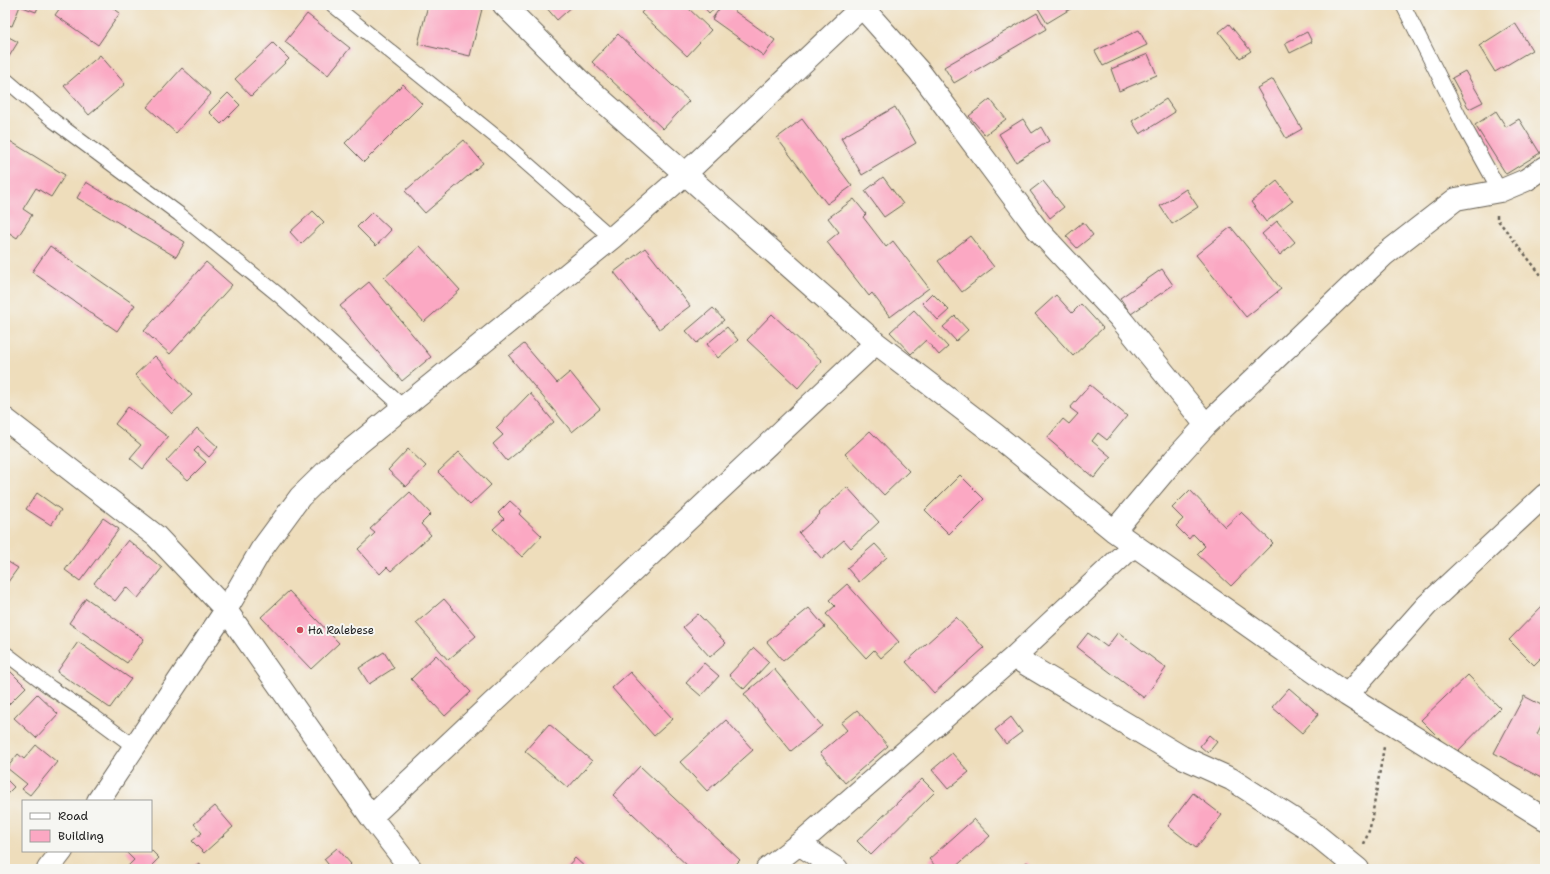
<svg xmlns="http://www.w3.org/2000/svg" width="1550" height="874" font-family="'Shantell Sans',sans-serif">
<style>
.building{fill:#fba8c3}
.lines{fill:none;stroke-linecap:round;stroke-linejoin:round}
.service-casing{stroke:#666054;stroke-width:16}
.minor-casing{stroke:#666054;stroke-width:24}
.path{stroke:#666054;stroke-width:2.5;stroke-dasharray:3 3;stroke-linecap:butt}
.service{stroke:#fff;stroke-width:14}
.minor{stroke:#fff;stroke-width:22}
.poi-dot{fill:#d1495b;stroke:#f6f6f2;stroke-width:1.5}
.labels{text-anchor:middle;stroke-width:4;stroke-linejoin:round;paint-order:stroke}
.poi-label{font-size:11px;fill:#1c1c1c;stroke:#f6f6f2;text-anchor:start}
</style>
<rect width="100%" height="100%" fill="#f6f6f2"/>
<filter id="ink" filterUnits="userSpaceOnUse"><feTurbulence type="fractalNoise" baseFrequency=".025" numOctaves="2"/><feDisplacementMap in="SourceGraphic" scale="8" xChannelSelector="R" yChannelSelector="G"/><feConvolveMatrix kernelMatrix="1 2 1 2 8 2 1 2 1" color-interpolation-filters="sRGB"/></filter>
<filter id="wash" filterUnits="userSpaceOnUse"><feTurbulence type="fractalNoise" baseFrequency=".012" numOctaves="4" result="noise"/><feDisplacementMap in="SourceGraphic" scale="16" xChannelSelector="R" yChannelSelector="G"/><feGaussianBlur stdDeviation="0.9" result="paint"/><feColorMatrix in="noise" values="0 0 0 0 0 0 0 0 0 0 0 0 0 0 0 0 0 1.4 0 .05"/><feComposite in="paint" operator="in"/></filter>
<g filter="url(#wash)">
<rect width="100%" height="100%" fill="#edb"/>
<g id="blocks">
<path class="building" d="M5,5H39L36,12L20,6L12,26L5,24Z
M62,5H109L120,13L98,45L55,15Z
M428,5H465L482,9L470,56L418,44Z
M544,5H574L557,20Z
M648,5H685L711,30L687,56L641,13Z
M702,5H718L709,13Z
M722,5H726L775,40L764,56L712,19Z
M1036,5H1077L1047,23Z
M1037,13L1046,29L954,83L944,67Z
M307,14L350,48L328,75L285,42Z
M1515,23L1532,50L1495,72L1479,46Z
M1229,24L1251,51L1240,58L1219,32Z
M1139,30L1147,45L1103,66L1095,51Z
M1307,32L1312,42L1290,53L1285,43Z
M618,34L689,101L663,129L592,62Z
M5,35L18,42L7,60L5,59Z
M273,43L289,59L251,96L235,79Z
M1148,54L1157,75L1119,91L1111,69Z
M100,55L125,84L89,115L64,86Z
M182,68L211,94L176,133L147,107Z
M1465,71L1483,102L1469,109L1452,78Z
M1273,79L1302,129L1286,138L1257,88Z
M403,84L422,104L364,162L345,143Z
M228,93L240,105L221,124L209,112Z
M990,99L1006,119L985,135L969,116Z
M1166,99L1175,112L1140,134L1132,121Z
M895,107L916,143L862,175L841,138Z
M1496,111L1506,127L1519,119L1540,153L1506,174L1475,125Z
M802,119L852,186L827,204L777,138Z
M1023,119L1032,133L1041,127L1049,141L1016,162L999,134Z
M5,138L65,175L51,197L36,188L23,209L32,215L17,238L5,230Z
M464,140L483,163L425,213L405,191Z
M883,177L903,204L884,217L865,191Z
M1043,181L1064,207L1050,218L1030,191Z
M1277,181L1293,201L1266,222L1251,202Z
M86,182L185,242L176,257L77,198Z
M1186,189L1198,207L1172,224L1160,206Z
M854,199L866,214L863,217L886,247L893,241L929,288L890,317L872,293L869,296L827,242L839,232L828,218Z
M313,211L324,222L301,244L290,232Z
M372,212L391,230L376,246L357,227Z
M1277,221L1295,242L1280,255L1262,234Z
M1083,222L1093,235L1077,248L1066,236Z
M1231,227L1281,289L1246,317L1196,255Z
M970,236L994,267L962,292L938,261Z
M50,246L135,305L117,331L32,272Z
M420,246L460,290L424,322L384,278Z
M645,248L690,306L659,329L614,272Z
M206,262L232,285L170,354L144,331Z
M1162,269L1173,285L1131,314L1120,298Z
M369,282L431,357L402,381L340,306Z
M932,293L949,310L938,320L922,303Z
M1056,295L1072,313L1081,304L1103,328L1073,356L1035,314Z
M713,308L724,320L697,343L686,331Z
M914,310L948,347L939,355L926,340L911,354L890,332Z
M772,314L822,361L798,388L747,340Z
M955,316L968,330L956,341L943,327Z
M727,327L738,340L718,358L707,344Z
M524,344L557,383L570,372L600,409L572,432L509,356Z
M155,356L192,395L172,414L135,375Z
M1090,385L1127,416L1107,440L1098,433L1092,441L1111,457L1094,478L1047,438L1063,419L1069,424L1078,414L1070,408Z
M530,393L554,422L507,461L493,444L503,435L496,428Z
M128,407L168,437L143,469L130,458L141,445L115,424Z
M197,428L218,447L209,457L198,447L194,451L206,462L188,480L166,461Z
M870,431L909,471L884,495L845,454Z
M408,449L426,466L406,487L388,470Z
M459,452L491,485L470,505L438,472Z
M960,475L984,499L949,534L925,510Z
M847,487L879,522L851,548L844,540L822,559L799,533L820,514L819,513Z
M1190,490L1225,527L1241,512L1273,543L1231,586L1197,554L1205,546L1193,534L1189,539L1176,526L1183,519L1172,508Z
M410,492L431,514L421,524L431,535L391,571L387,567L380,574L358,549L375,533L370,529Z
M37,493L61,510L51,525L26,509Z
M510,501L521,511L519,514L542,536L522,557L493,529L504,519L498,513Z
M103,518L119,529L80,581L65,570Z
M128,540L162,568L138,598L126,587L115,601L94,583Z
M875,544L887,557L859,582L847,568Z
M5,560L18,568L5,586Z
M847,584L899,642L881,658L874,650L866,658L826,614L835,606L829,600Z
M289,591L339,643L311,669L261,617Z
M86,598L144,639L127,663L69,623Z
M444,599L476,636L448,660L416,623Z
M1545,603V654L1534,665L1509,640Z
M809,608L825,627L783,661L767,642Z
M698,614L726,643L710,657L683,627Z
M956,617L984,648L934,693L906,662Z
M1118,632L1166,668L1144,698L1077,647L1088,633L1107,647Z
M78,642L131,679L110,708L57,672Z
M754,648L769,662L744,689L729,675Z
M384,652L394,668L369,684L359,668Z
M436,655L471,692L445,716L411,679Z
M704,663L719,676L701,696L686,683Z
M774,669L822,726L791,751L744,694Z
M10,671L26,687L5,708V676Z
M630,672L673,719L654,736L612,688Z
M1468,675L1500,708L1455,754L1421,720Z
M1289,688L1319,714L1302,733L1272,707Z
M37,694L58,714L36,738L14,718Z
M1524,696L1545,707V718L1537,734L1545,738V780L1494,753Z
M857,710L888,746L845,783L820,753L847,730L841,723Z
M1011,717L1022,732L1006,744L995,730Z
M726,720L753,750L707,791L680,762Z
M549,724L592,761L568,788L525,751Z
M1209,735L1217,742L1208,753L1200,746Z
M36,745L57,762L30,795L22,789L27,784L7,768L18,754L24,759Z
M952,753L969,772L948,789L932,770Z
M640,766L740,860L731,869H691L613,795Z
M5,778L14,787L5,796Z
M922,779L935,792L871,855L857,841Z
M1193,793L1222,815L1196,848L1168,826Z
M215,806L233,827L204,853L192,841L202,833L194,824Z
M974,819L990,836L953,869H938L929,859Z
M337,848L351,864L346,869H332L324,859Z
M151,850L159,858L148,869H125L134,860L125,851Z
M575,858L587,869H565Z
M1027,862L1033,869H1018Z
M199,863L203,869H190Z"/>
</g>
</g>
<g filter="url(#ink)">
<use href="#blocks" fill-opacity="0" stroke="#666054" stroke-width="1"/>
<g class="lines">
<defs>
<path id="service" d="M333,5L500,140L612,238
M1403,5L1464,126L1500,191
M5,79L54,121L179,214L280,296L403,407
M5,653L51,688L93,716L135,747"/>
<path id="minor" d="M504,5L579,80L876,343L996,435L1114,531L1347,695L1545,819
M862,7L919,71L1037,229L1119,317L1206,425
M5,419L156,536L226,610L371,817L411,869
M1114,531L1174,460L1206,425L1384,255L1456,199L1500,191L1526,180L1545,167
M1014,657L1182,757L1231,779L1309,829L1358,869
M1347,695L1427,605L1545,495
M98,801L226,610L261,550L300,497L337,461L612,238L685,174L864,5
M371,817L876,343
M799,844L837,869
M48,869L62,851
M767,869L799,844L1014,657L1134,545"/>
</defs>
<use href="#service" class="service-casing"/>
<use href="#minor" class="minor-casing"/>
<path class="path" d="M1497,215V219L1545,280
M1364,844L1370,828L1384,747"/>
<use href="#service" class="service"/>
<use href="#minor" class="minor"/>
</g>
</g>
<circle class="poi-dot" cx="300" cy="630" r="4"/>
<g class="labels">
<g class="poi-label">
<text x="308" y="634">Ha Ralebese</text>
</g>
</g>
<rect width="1550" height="874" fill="none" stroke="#f6f6f2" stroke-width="20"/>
<rect x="22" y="800" width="130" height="52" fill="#f6f6f2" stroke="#9f9f9c"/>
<rect x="30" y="813" width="20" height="6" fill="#ffffff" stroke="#9f9f9c"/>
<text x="58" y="820" font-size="12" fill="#1c1c1c">Road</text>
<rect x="30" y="830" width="20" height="12" fill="#fba8c3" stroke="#9f9f9c"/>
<text x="58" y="840" font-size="12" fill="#1c1c1c">Building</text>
</svg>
